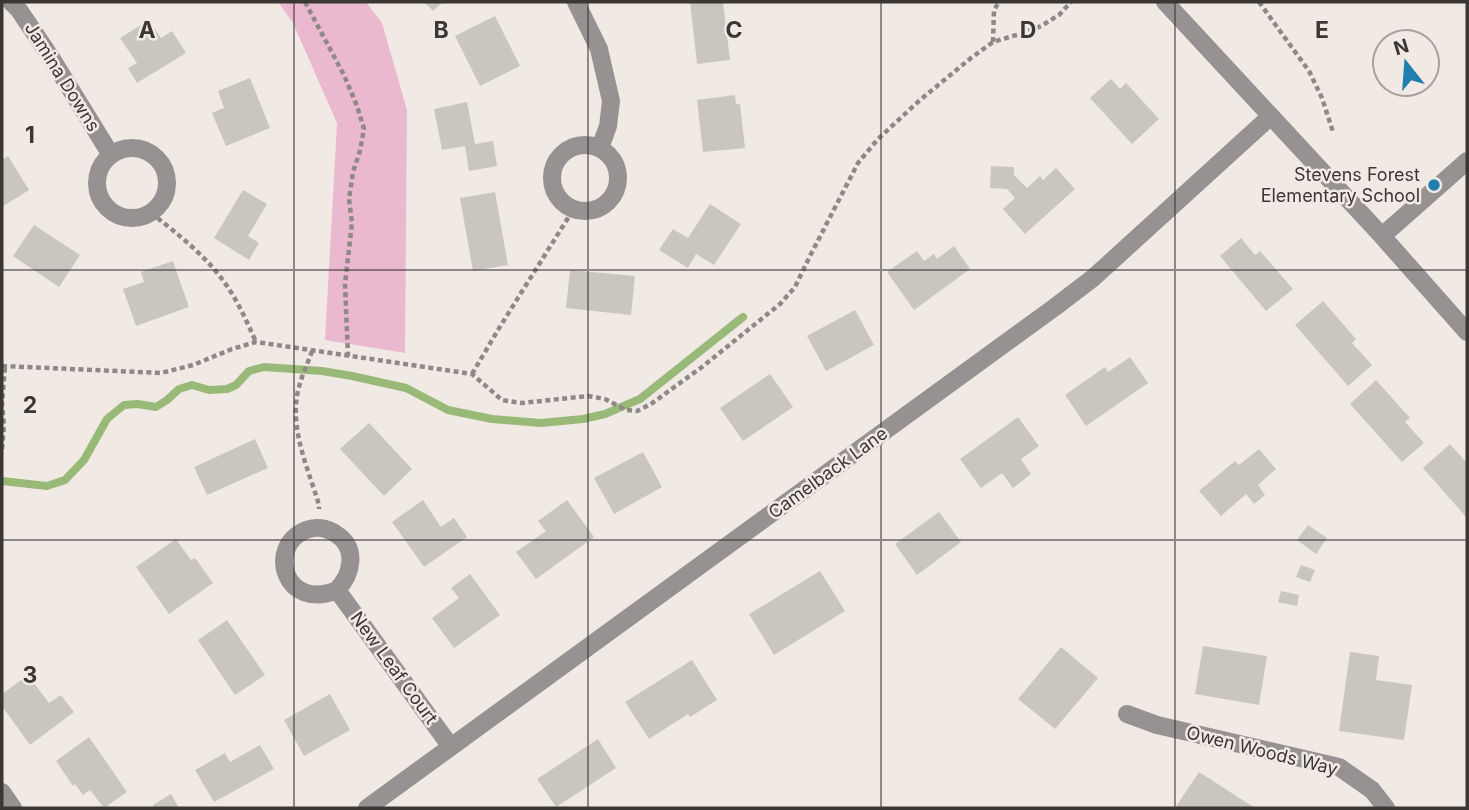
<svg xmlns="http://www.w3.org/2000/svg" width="1469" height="810" font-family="Inter,sans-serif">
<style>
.green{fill:#ebb9cf}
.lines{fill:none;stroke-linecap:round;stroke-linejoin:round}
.stream{stroke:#99b978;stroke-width:8}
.building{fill:#c8c6be}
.path{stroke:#8e8985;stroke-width:4.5;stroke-dasharray:5 3.5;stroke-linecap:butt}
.minor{stroke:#979292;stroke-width:18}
.grid{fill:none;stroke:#3a3734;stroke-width:2;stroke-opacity:0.55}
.poi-dot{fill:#207fac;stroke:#f1eae4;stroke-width:2.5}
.labels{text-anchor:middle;stroke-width:5;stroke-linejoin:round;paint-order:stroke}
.street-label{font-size:18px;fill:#3a3734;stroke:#f1eae4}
.poi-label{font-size:18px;fill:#3a3734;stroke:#f1eae4;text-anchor:end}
.grid-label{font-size:23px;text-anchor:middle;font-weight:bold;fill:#3a3734;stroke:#f1eae4;stroke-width:5;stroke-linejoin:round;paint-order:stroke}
</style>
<rect width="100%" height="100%" fill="#f1eae4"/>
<path class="green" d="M278,2H366L382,23L407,110L405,353L325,340L337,123L293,23Z"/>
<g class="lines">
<path class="stream" d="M2,481L47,486L65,480L84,460L107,419L124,405L138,404L156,407L167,400L179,389L192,385L209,390L227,389L236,385L249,371L264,367L322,371L352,376L406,388L448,410L492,419L541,423L583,419L605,414L640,399L743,317"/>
</g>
<path class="building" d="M424,2H443L433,11Z
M690,2H723L730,60L697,64Z
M495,16L520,66L480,86L455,36Z
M149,20L161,38L172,31L186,53L137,83L128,68L137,63L120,38Z
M250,78L270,128L226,146L212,113L224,108L218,91Z
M1111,79L1120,89L1126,83L1159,119L1132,144L1090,98Z
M735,95L736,104H740L745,148L703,152L697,100Z
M467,102L475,144L493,141L497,166L469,171L465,146L442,150L434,109Z
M8,156L29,190L2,207V160Z
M991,166L1014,167V175L1027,188L1040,176L1043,180L1056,168L1075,189L1025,234L1003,209L1015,198L1007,189L990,188Z
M243,190L267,204L248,236L259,243L249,260L214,238Z
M495,192L508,265L473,271L460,198Z
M710,204L741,224L714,265L696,254L688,268L659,250L673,229L688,238Z
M34,225L80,255L59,287L13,256Z
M1241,238L1255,255L1260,251L1293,289L1266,311L1220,256Z
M954,246L970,269L914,310L887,272L917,251L924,261L934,254L937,259Z
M173,261L189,307L136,326L123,289L144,282L141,272Z
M570,270L635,276L631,315L566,308Z
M1323,301L1356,339L1352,343L1372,365L1348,386L1295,325Z
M855,310L874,345L826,371L807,336Z
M1130,357L1148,383L1086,426L1065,395L1105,367L1108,372Z
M770,374L793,407L743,441L720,408Z
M1376,380L1410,418L1405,422L1424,443L1402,462L1350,404Z
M1018,417L1039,446L1021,459L1031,474L1013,488L1002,473L981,488L960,459Z
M369,423L412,469L384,496L340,449Z
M255,439L268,468L207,495L194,467Z
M1450,444L1467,463V518L1423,468Z
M1259,449L1276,469L1258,485L1265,495L1254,504L1246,494L1221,516L1199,491L1235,461L1239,465Z
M643,452L662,487L614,514L594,478Z
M423,500L441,527L454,518L467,537L424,567L392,522Z
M567,500L594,537L536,579L516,552L546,531L538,521Z
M939,512L961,542L917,575L895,544Z
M1308,525L1327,538L1316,554L1297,540Z
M176,539L191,560L195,558L213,583L169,614L136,567Z
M1301,565L1315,570L1310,582L1296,577Z
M820,571L845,611L774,655L749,614Z
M470,574L500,615L454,648L432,618L459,598L451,588Z
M1281,591L1299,595L1297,606L1278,602Z
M227,620L265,675L235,695L198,640Z
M1203,646L1267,656L1259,705L1195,694Z
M1061,647L1098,678L1055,729L1018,699Z
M1350,652L1379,656L1376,680L1412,685L1404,740L1339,731Z
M692,660L717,700L690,717L688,714L649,739L625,702Z
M28,675L49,703L61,695L74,712L30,745L2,706V694Z
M330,694L350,730L304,756L284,720Z
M89,737L127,792L104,808L90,790L83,795L75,784L73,786L56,761Z
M598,739L616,768L556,807L537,779Z
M260,745L274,769L214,802L195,770L225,753L230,762Z
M1199,772L1255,808H1175Z
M171,794L179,808H155L153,805Z"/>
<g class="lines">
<path class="path" d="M305,2L344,75L357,106L364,129L360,151L353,172L349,199L352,223L345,284L348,356
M1259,2L1309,71L1322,98L1333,132
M993,42L994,10L999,2
M151,213C178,234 210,259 229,289C240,306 248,324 256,342
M312,351C308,363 302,375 299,387C288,426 308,468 319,505V509
M2,366L161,373L193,365L232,349L256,342L472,374L502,400L522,403L588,396L605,399L626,410L637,411L651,404L702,367L780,304L795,287L810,256L858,163L878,139L920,100L971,58L993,42L1023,33L1041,26L1059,15L1071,2
M472,374L501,325L573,210
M2,449L4,426L2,403L5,366"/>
<path class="minor" d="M11,2L19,10L50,56L111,155
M576,2L599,49L611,101L608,126L600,148
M1165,2L1382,236L1467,332
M552 178a33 33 0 1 1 66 0a33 33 0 1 1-66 0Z
M97 183a35 35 0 1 1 70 0a35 35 0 1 1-70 0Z
M1382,236L1467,161
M337,590C352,574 358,548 336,534C327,528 316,526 306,530C265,547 285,612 337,590L451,747
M1127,714L1157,725L1339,767L1372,790L1386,808
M2,792L13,808
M367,808L1055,307L1093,278L1271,116"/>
</g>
<path class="grid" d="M294,2V808M588,2V808M881,2V808M1175,2V808M2,270H1467M2,540H1467"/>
<circle class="poi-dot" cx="1434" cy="185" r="7"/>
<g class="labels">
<g class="street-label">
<text transform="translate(62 77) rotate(58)" y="6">Jamina Downs</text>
<text transform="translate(828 473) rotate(-36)" y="6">Camelback Lane</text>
<text transform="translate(394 668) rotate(54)" y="6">New Leaf Court</text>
<text transform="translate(1262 751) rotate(14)" y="6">Owen Woods Way</text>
</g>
<g class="poi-label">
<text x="1420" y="181">Stevens Forest<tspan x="1420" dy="21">Elementary School</tspan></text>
</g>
</g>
<g class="grid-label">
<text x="147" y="38">A</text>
<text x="441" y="38">B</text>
<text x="734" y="38">C</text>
<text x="1028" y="38">D</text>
<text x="1322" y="38">E</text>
<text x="30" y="143">1</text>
<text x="30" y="413">2</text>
<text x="30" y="683">3</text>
</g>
<rect width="1469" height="810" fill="none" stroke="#3a3734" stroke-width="7"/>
<g transform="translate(1406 63) rotate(343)"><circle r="33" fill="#f1eae4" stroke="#a8a29e" stroke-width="2"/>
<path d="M0-5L12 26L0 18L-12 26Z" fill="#207fac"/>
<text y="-10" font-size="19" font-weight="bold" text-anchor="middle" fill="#3a3734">N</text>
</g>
</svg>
